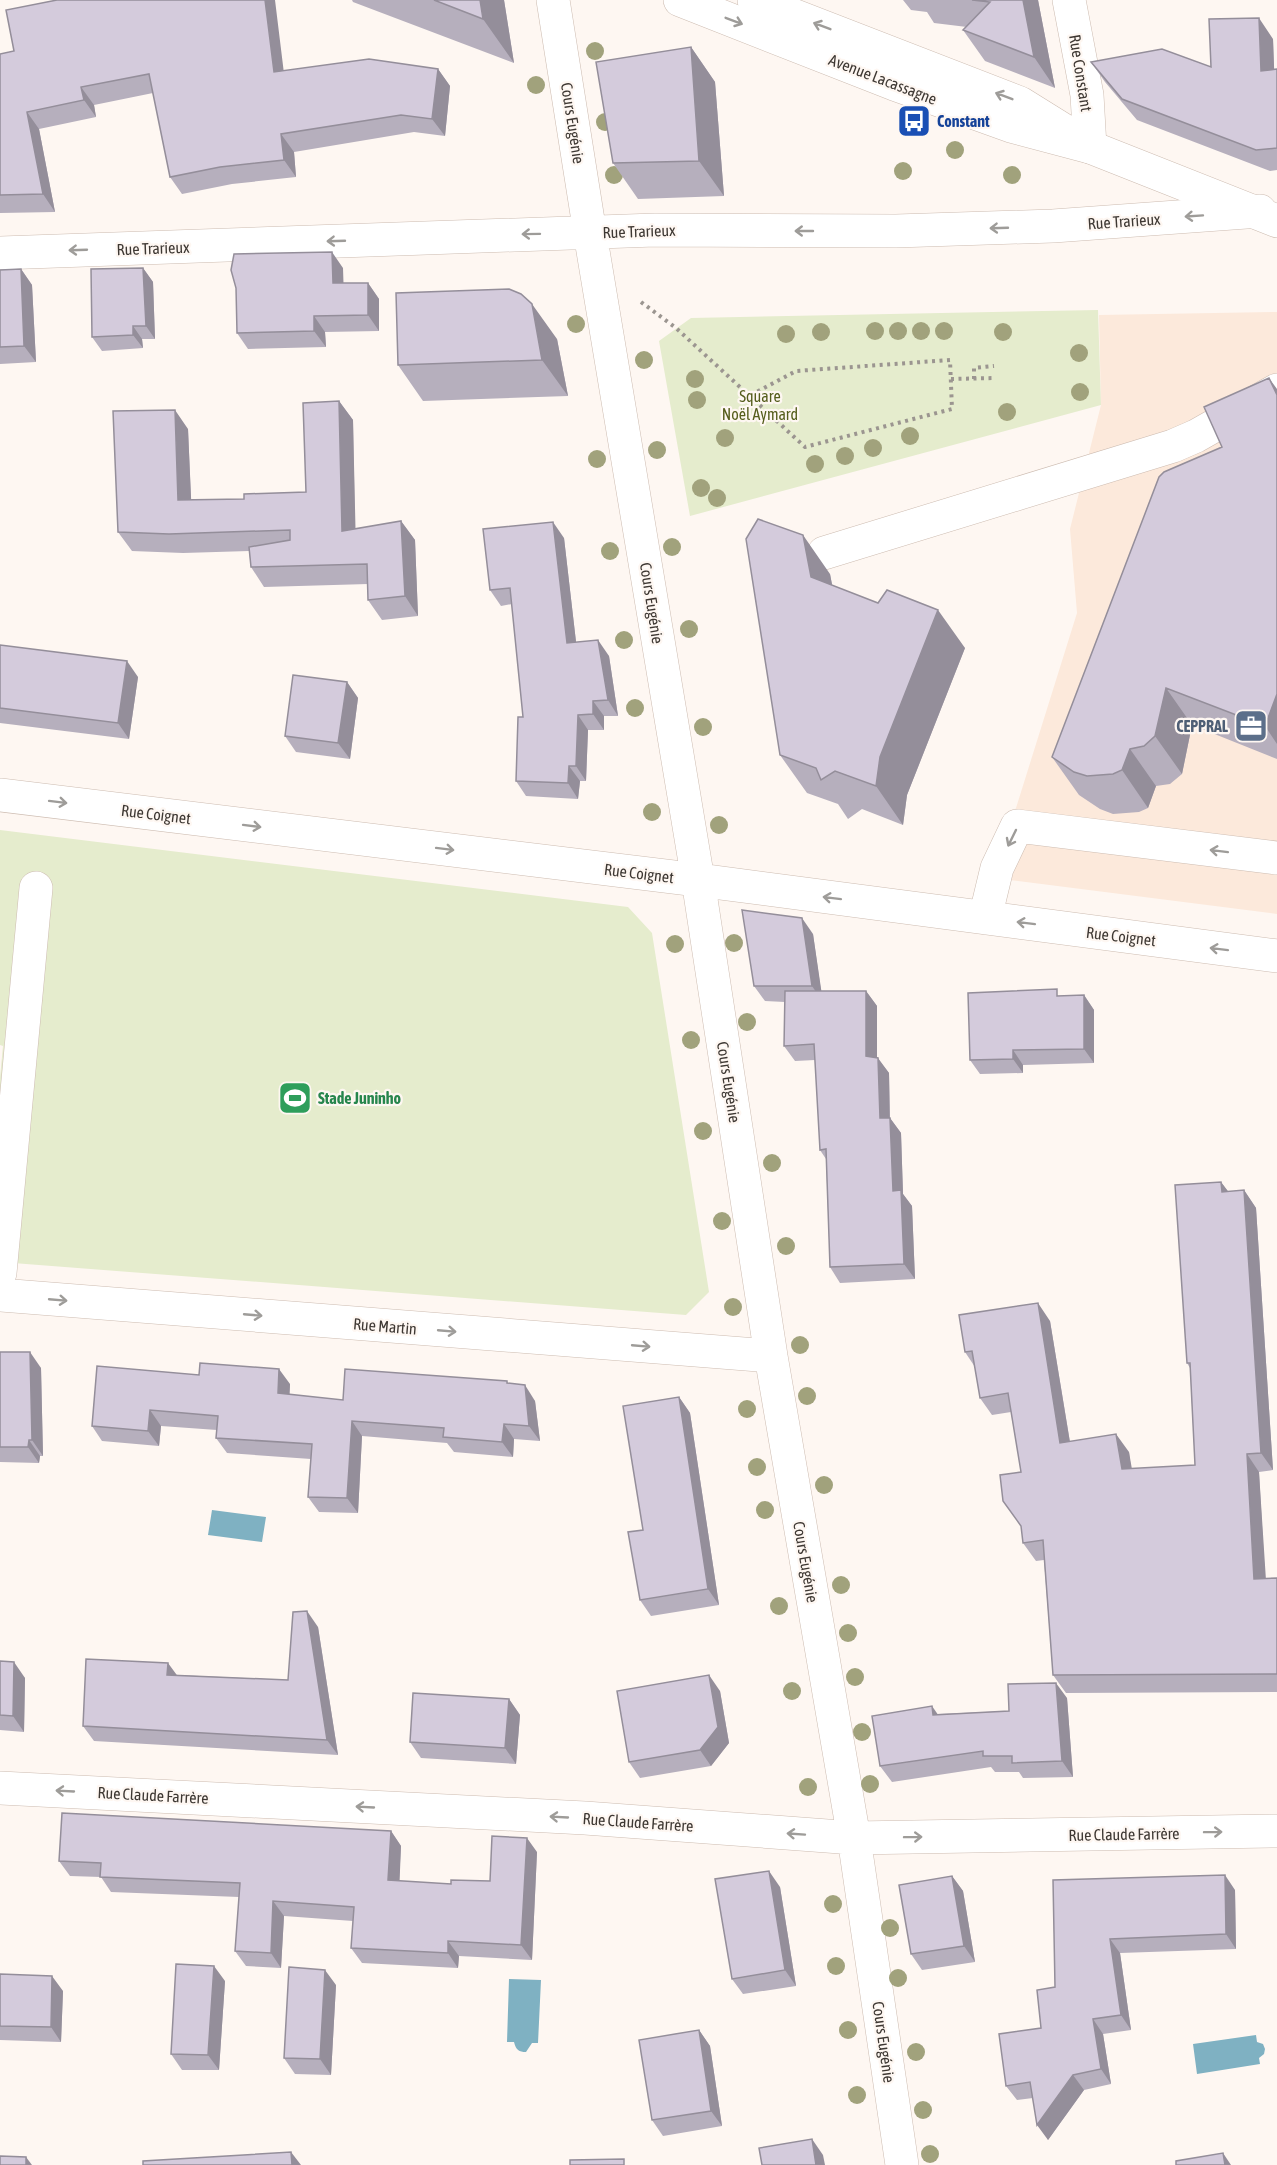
<svg xmlns="http://www.w3.org/2000/svg" width="1277" height="2165" font-family="'Asap Condensed',sans-serif">
<style>
.built{fill:#fce9db}
.green{fill:#e5eccd}
.water{fill:#7fb1c2}
.lines{fill:none;stroke-linecap:round;stroke-linejoin:round}
.minor-casing{stroke:#cdbcb1;stroke-width:34}
.major-casing{stroke:#cdbcb1;stroke-width:34}
.path{stroke:#9b9590;stroke-width:4;stroke-dasharray:3 4.5;stroke-linecap:butt}
.minor{stroke:#fff;stroke-width:33}
.major{stroke:#fff;stroke-width:33}
.tree{fill:#a1a27c}
.wall{fill:#b6afbd}
.shaded-wall{fill:#948e9a}
.building{fill:#d4cbdc;stroke:#948e9a;stroke-width:1.5}
.oneway{stroke:#9e9c99}
.labels{text-anchor:middle;stroke-width:4.5;stroke-linejoin:round;paint-order:stroke}
.street-label{font-size:16px;fill:#3e3833;stroke:#fef7f2}
.transit-label{font-size:16px;font-weight:bold;fill:#164399;stroke:#fef7f2;text-anchor:start}
.park-label{font-size:16px;fill:#555d1c;stroke:#fef7f2}
.service-label{font-size:16px;font-weight:bold;fill:#4e5e75;stroke:#fef7f2;text-anchor:end}
.leisure-label{font-size:16px;font-weight:bold;fill:#27864d;stroke:#fef7f2;text-anchor:start}
</style>
<rect width="100%" height="100%" fill="#fef7f2"/>
<path class="built" d="M1277,312V914L978,876L1016,808L1077,613L1070,529L1101,405L1099,315Z"/>
<path class="green" d="M1098,310L1101,405L690,516L659,341L691,318Z
M0,830L628,907L652,933L709,1292L686,1315L0,1262V1078L3,1046L0,1045Z"/>
<path class="water" d="M212,1510L266,1517L262,1542L208,1535Z
M509,1979L541,1980L538,2043H532L526,2052C519,2052 516,2050 514,2042H507Z
M1256,2035L1257,2042L1263,2044L1265,2049L1264,2054L1259,2058L1260,2064L1197,2074L1193,2044Z"/>
<g class="lines">
<defs>
<path id="minor" d="M553,0L590,233L698,880L771,1356L854,1838L902,2165
M754,0L1020,103L1081,141
M1069,0L1087,95L1090,147
M0,253L655,230L896,231L1053,226L1260,211
M824,553L1173,446L1196,436L1277,390
M0,795L698,880L1277,956
M985,918L997,868L1017,826L1277,858
M0,1273L36,888
M0,1295L771,1356
M0,1788L585,1818L854,1838L1277,1831"/>
<path id="major" d="M680,0L894,84L1011,126L1090,147L1277,221"/>
</defs>
<use href="#minor" class="minor-casing"/>
<use href="#major" class="major-casing"/>
<path class="path" d="M641,302L676,328L805,447L952,409L950,360L796,371L749,396
M951,379L995,378
M974,379V368L994,366"/>
<use href="#minor" class="minor"/>
<use href="#major" class="major"/>
</g>
<g class="tree">
<circle cx="595" cy="51" r="9"/>
<circle cx="536" cy="85" r="9"/>
<circle cx="605" cy="122" r="9"/>
<circle cx="955" cy="150" r="9"/>
<circle cx="903" cy="171" r="9"/>
<circle cx="614" cy="175" r="9"/>
<circle cx="1012" cy="175" r="9"/>
<circle cx="576" cy="324" r="9"/>
<circle cx="875" cy="331" r="9"/>
<circle cx="898" cy="331" r="9"/>
<circle cx="921" cy="331" r="9"/>
<circle cx="944" cy="331" r="9"/>
<circle cx="821" cy="332" r="9"/>
<circle cx="1003" cy="332" r="9"/>
<circle cx="786" cy="334" r="9"/>
<circle cx="1079" cy="353" r="9"/>
<circle cx="644" cy="360" r="9"/>
<circle cx="695" cy="379" r="9"/>
<circle cx="1080" cy="392" r="9"/>
<circle cx="697" cy="400" r="9"/>
<circle cx="1007" cy="412" r="9"/>
<circle cx="910" cy="436" r="9"/>
<circle cx="725" cy="438" r="9"/>
<circle cx="873" cy="448" r="9"/>
<circle cx="657" cy="450" r="9"/>
<circle cx="845" cy="456" r="9"/>
<circle cx="597" cy="459" r="9"/>
<circle cx="815" cy="464" r="9"/>
<circle cx="701" cy="488" r="9"/>
<circle cx="717" cy="498" r="9"/>
<circle cx="672" cy="547" r="9"/>
<circle cx="610" cy="551" r="9"/>
<circle cx="689" cy="629" r="9"/>
<circle cx="624" cy="640" r="9"/>
<circle cx="635" cy="708" r="9"/>
<circle cx="703" cy="727" r="9"/>
<circle cx="652" cy="812" r="9"/>
<circle cx="719" cy="825" r="9"/>
<circle cx="734" cy="943" r="9"/>
<circle cx="675" cy="944" r="9"/>
<circle cx="747" cy="1022" r="9"/>
<circle cx="691" cy="1040" r="9"/>
<circle cx="703" cy="1131" r="9"/>
<circle cx="772" cy="1163" r="9"/>
<circle cx="722" cy="1221" r="9"/>
<circle cx="786" cy="1246" r="9"/>
<circle cx="733" cy="1307" r="9"/>
<circle cx="800" cy="1345" r="9"/>
<circle cx="807" cy="1396" r="9"/>
<circle cx="747" cy="1409" r="9"/>
<circle cx="757" cy="1467" r="9"/>
<circle cx="824" cy="1485" r="9"/>
<circle cx="765" cy="1510" r="9"/>
<circle cx="841" cy="1585" r="9"/>
<circle cx="779" cy="1606" r="9"/>
<circle cx="848" cy="1633" r="9"/>
<circle cx="855" cy="1677" r="9"/>
<circle cx="792" cy="1691" r="9"/>
<circle cx="862" cy="1732" r="9"/>
<circle cx="870" cy="1784" r="9"/>
<circle cx="808" cy="1787" r="9"/>
<circle cx="833" cy="1904" r="9"/>
<circle cx="890" cy="1928" r="9"/>
<circle cx="836" cy="1966" r="9"/>
<circle cx="898" cy="1978" r="9"/>
<circle cx="848" cy="2030" r="9"/>
<circle cx="916" cy="2052" r="9"/>
<circle cx="857" cy="2095" r="9"/>
<circle cx="923" cy="2110" r="9"/>
<circle cx="930" cy="2154" r="9"/>
</g>
<path class="wall" d="M352,0H504L514,63L353,2Z
M903,0H1038L1055,88L985,61L963,30L967,27L934,23L927,12L911,10Z
M1273,39L1274,69H1277V170L1270,171L1137,120L1105,82L1091,62L1211,67Z
M691,47L715,82L724,196L638,199L613,163Z
M0,54L284,71L438,69L450,86L445,136L414,132L294,152L296,177L232,184L182,194L170,177L153,93L94,105L96,117L39,129L55,212L0,213Z
M143,268L153,282L155,339H142L143,348L102,351L92,337Z
M343,268V283H368L379,299V331L325,332L326,347L248,349L237,333Z
M21,269L32,285L36,362L0,364V270Z
M557,339L568,396L423,401L398,365Z
M1277,389V759L1192,725L1182,774L1170,784L1156,786L1148,808L1139,812L1113,814L1100,809L1079,795L1052,757Z
M339,401L353,420L355,529L401,521L415,540L418,616L382,620L368,600V584L264,587L251,567L249,551L183,553L132,551L118,532L188,429L191,500L244,499L306,492Z
M564,538L576,642L609,656L618,716H604V730H588L586,781H580L578,799L526,796L516,781L523,717L512,604L501,606L490,590Z
M830,574L832,585L965,648L907,795L903,825L862,809L848,819L838,804L807,793L780,755Z
M0,645L138,677L129,739L0,723Z
M347,682L358,698L350,759L296,752L285,736Z
M813,934L821,991H866L877,1006V1058L889,1073L890,1118L901,1133L903,1194L912,1206L915,1279L840,1283L830,1267L826,1159L820,1150L815,1060L795,1061L784,1046L785,1002L765,1001L754,986Z
M1084,995L1094,1010V1063L1023,1065V1073L980,1074L970,1060L1062,996Z
M1221,1182L1228,1192L1244,1190L1256,1208L1273,1470L1259,1472L1265,1578H1277V1692L1066,1693L1053,1675L1044,1560L1036,1561L1023,1543L1021,1472L1011,1412L992,1415L980,1398L975,1367L965,1352L1050,1321L1070,1442L1129,1452L1131,1469L1195,1465L1190,1368L1187,1363Z
M0,1352L41,1368L43,1456H40L39,1463L0,1462Z
M97,1366L290,1384L289,1395L343,1400L507,1381L508,1384L535,1401L540,1441L514,1439L513,1457L454,1452L447,1443L362,1436L358,1513L319,1512L308,1497L311,1459L227,1453L216,1438L217,1430L161,1426L159,1446L102,1441L92,1426Z
M679,1397L690,1413L719,1605L651,1616L640,1600L643,1530Z
M318,1627L338,1755L94,1741L83,1726L177,1675L288,1680Z
M0,1661L25,1678L24,1732L0,1730Z
M720,1691L729,1743L711,1766L640,1778L629,1762Z
M1067,1698L1073,1777L1023,1778L1019,1772H995L991,1767L892,1782L880,1766L937,1714L1009,1711Z
M509,1699L520,1715L516,1764L421,1758L410,1742Z
M391,1831L401,1846L399,1881L451,1884L490,1881L537,1852L532,1960L459,1956L458,1968L362,1963L351,1948L353,1921L284,1916L281,1968L246,1966L235,1951L239,1897L111,1892L101,1877L70,1876L59,1861Z
M952,1876L963,1891L975,1962L922,1970L911,1954Z
M1053,1880L1235,1890L1236,1949L1120,1953L1131,2030L1103,2034L1111,2084L1084,2090L1048,2140L1033,2098L1017,2100L1006,2086L1041,2028L1055,1987Z
M780,1887L796,1986L743,1994L732,1979Z
M0,1974L63,1991L61,2042L0,2040Z
M225,1981L219,2070H182L171,2054Z
M336,1985L331,2075L295,2074L284,2058Z
M699,2030L710,2046L722,2126L663,2136L652,2120Z"/>
<path class="shaded-wall" d="M265,0H275L286,90L274,72Z
M480,0H504L514,63L483,19Z
M1023,0H1038L1055,88L1034,57Z
M1259,18L1273,39L1275,92L1261,71Z
M691,47L715,82L724,196L699,161Z
M438,69L450,86L445,136L432,119Z
M81,87L94,105L96,117L84,100Z
M27,112L39,129L55,212L43,194Z
M281,134L294,152L296,177L284,160Z
M332,252L343,268L344,299L333,283Z
M143,268L153,282L155,339L146,326Z
M21,269L32,285L36,362L24,346Z
M368,283L379,299V331L368,315Z
M532,304L557,339L568,396L542,360Z
M314,316L325,332L326,347L314,331Z
M133,326L142,339L143,348L133,335Z
M1269,378L1277,389V395Z
M339,401L353,420L356,551L342,531Z
M175,410L188,429L192,519L178,500Z
M401,521L415,540L418,616L405,596Z
M553,522L564,538L578,659L567,643Z
M803,535L830,574L838,615L811,577Z
M938,610L965,648L907,795L903,825L876,786L880,757Z
M598,640L609,656L618,716L608,700Z
M127,661L138,677L129,739L118,723Z
M347,682L358,698L350,759L338,743Z
M1166,688L1192,725L1182,774L1155,736Z
M1277,694V744L1265,726Z
M593,701L604,716V730L593,714Z
M578,715L588,730L586,781L576,766Z
M1130,749L1156,786L1148,808L1122,770Z
M569,766L580,781L578,799L568,783Z
M802,918L813,934L823,1002L812,986Z
M866,991L877,1006V1071L866,1056Z
M1084,995L1094,1010V1063L1084,1049Z
M1013,1050L1023,1065V1073L1013,1059Z
M878,1058L889,1073L890,1134L880,1118Z
M890,1118L901,1133L903,1194L912,1206L915,1279L904,1264L893,1191Z
M1221,1182L1234,1199L1222,1192Z
M1244,1190L1256,1208L1273,1470L1261,1453Z
M1038,1303L1050,1321L1073,1461L1060,1443Z
M30,1352L41,1368L43,1456L32,1440Z
M279,1369L290,1384L289,1409L278,1393Z
M525,1385L535,1401L540,1441L529,1426Z
M679,1397L690,1413L719,1605L708,1589Z
M150,1410L161,1426L159,1446L148,1431Z
M352,1421L362,1436L358,1513L347,1498Z
M504,1424L514,1439L513,1457L502,1442Z
M1116,1434L1129,1452L1135,1487L1122,1469Z
M29,1440L40,1456L39,1463L28,1447Z
M1247,1454L1259,1472L1267,1596L1254,1579Z
M307,1611L318,1627L338,1755L327,1740Z
M14,1662L25,1678L24,1732L13,1716Z
M168,1663L179,1678L167,1675Z
M709,1675L720,1691L729,1743L711,1766L700,1750Z
M1056,1683L1067,1698L1073,1777L1062,1761Z
M509,1699L520,1715L516,1764L505,1748Z
M932,1706L943,1722L933,1715Z
M391,1831L401,1846L399,1895L388,1880Z
M527,1838L537,1852L532,1960L521,1945Z
M769,1871L780,1887L796,1986L785,1970Z
M1225,1875L1235,1890L1236,1949L1226,1934Z
M952,1876L963,1891L975,1962L964,1946Z
M273,1901L284,1916L281,1968L271,1953Z
M1110,1939L1120,1953L1131,2030L1121,2015Z
M448,1941L459,1956L458,1968L448,1953Z
M214,1966L225,1981L219,2070L208,2055Z
M325,1970L336,1985L331,2075L320,2059Z
M52,1976L63,1991L61,2042L51,2027Z
M1093,2019L1103,2034L1111,2084L1101,2069Z
M699,2030L710,2046L722,2126L711,2111Z
M1073,2075L1084,2090L1048,2140L1037,2125Z
M812,2139L823,2155L825,2165H816Z
M291,2152L301,2165H292Z
M1223,2153L1231,2165H1225Z
M26,2157L32,2165H26Z"/>
<path class="building" d="M57,0H265L274,72L369,59L438,69L432,119L401,115L281,134L284,160L220,167L170,177L149,74L81,87L84,100L27,112L43,194L0,195V54L14,51L6,10Z
M434,0H480L483,19Z
M972,0H1023L1034,57L963,30L990,2Z
M1259,18L1261,71L1277,69V148L1256,150L1122,99L1091,62L1162,49L1211,67L1209,19Z
M691,47L699,161L613,163L596,62Z
M332,252L333,283H368V315L314,316V331L237,333L236,288L231,270L234,254Z
M143,268L146,326H133V335L92,337L91,269Z
M21,269L24,346L0,347V270Z
M509,289L521,294L532,304L542,360L398,365L396,293Z
M1269,378L1277,395V694L1265,726L1166,688L1155,736L1144,746L1130,749L1122,770L1113,774L1087,776L1074,772L1052,757L1159,477L1164,472L1222,447L1204,407Z
M339,401L342,531L401,521L405,596L368,600L367,564L251,567L249,547L290,540V530L169,534L118,532L113,411L175,410L178,500L244,499V494L306,492L303,403Z
M758,519L803,535L811,577L878,603L887,590L938,610L880,757L876,786L835,771L821,780L816,768L780,755L746,539Z
M553,522L567,643L598,640L608,700L593,701V714L578,715L576,766H569L568,783L516,781L518,717H523L510,588L490,590L483,529Z
M0,645L127,661L118,723L0,708Z
M293,675L347,682L338,743L285,736Z
M742,910L802,918L812,986H754Z
M1057,989V996L1084,995V1049L1013,1050V1059L970,1060L968,993Z
M785,991H866V1056L878,1058L880,1118H890L893,1191L901,1190L904,1264L830,1267L826,1149L820,1150L814,1044L784,1046Z
M1221,1182L1222,1192L1244,1190L1261,1453L1247,1454L1254,1579L1277,1578V1674L1053,1675L1043,1540L1023,1543L1021,1526L1003,1501L1000,1475L1021,1472L1008,1393L980,1398L972,1351L965,1352L959,1315L1038,1303L1060,1443L1116,1434L1122,1469L1195,1465L1190,1363H1187L1175,1185Z
M0,1352H30L32,1440H29L28,1447H0Z
M200,1363L279,1369L278,1393L343,1400L345,1369L507,1381V1383L525,1385L529,1426L504,1424L502,1442L443,1437L444,1428L352,1421L347,1498L308,1497L312,1444L216,1438L218,1416L150,1410L148,1431L92,1426L97,1366L199,1375Z
M679,1397L708,1589L640,1600L628,1532L643,1530L623,1406Z
M307,1611L327,1740L83,1726L86,1659L168,1663L167,1675L288,1680L293,1612Z
M0,1661L14,1662L13,1716L0,1715Z
M709,1675L718,1727L700,1750L629,1762L617,1691Z
M1056,1683L1062,1761L1012,1763V1756H983V1751L880,1766L872,1716L932,1706L933,1715L1009,1711L1008,1684Z
M413,1693L509,1699L505,1748L410,1742Z
M62,1813L391,1831L388,1880L451,1884V1880L490,1881L492,1836L527,1838L521,1945L448,1941V1953L351,1948L354,1907L273,1901L271,1953L235,1951L240,1883L100,1877L101,1863L59,1861Z
M769,1871L785,1970L732,1979L715,1879Z
M1225,1875L1226,1934L1110,1939L1121,2015L1093,2019L1101,2069L1073,2075L1037,2125L1030,2082L1006,2086L999,2034L1041,2028L1037,1990L1055,1987L1053,1880Z
M952,1876L964,1946L911,1954L899,1885Z
M176,1964L214,1966L208,2055L171,2054Z
M289,1967L325,1970L320,2059L284,2058Z
M0,1974L52,1976L51,2027L0,2026Z
M699,2030L711,2111L652,2120L639,2040Z
M812,2139L816,2165H762L759,2148Z
M291,2152L292,2165H143V2161Z
M1223,2153L1225,2165H1176V2161Z
M0,2156L26,2157V2165H0Z
M624,2159V2165H570V2160Z"/>
<defs><path id="oneway-shaft" d="M-6 0H5M1.5-3L5.5 0L1.5 3" fill="none" stroke-width="1.6" stroke-linecap="round" stroke-linejoin="round" transform="scale(1.5)"/></defs>
<g class="oneway">
<use href="#oneway-shaft" transform="translate(734 21) rotate(21)"/>
<use href="#oneway-shaft" transform="translate(822 26) rotate(-159)"/>
<use href="#oneway-shaft" transform="translate(1004 96) rotate(-159)"/>
<use href="#oneway-shaft" transform="translate(1194 216) rotate(176)"/>
<use href="#oneway-shaft" transform="translate(999 228) rotate(178)"/>
<use href="#oneway-shaft" transform="translate(804 231) rotate(-180)"/>
<use href="#oneway-shaft" transform="translate(531 234) rotate(179)"/>
<use href="#oneway-shaft" transform="translate(336 241) rotate(178)"/>
<use href="#oneway-shaft" transform="translate(78 250) rotate(178)"/>
<use href="#oneway-shaft" transform="translate(58 802) rotate(7)"/>
<use href="#oneway-shaft" transform="translate(252 826) rotate(7)"/>
<use href="#oneway-shaft" transform="translate(1012 838) rotate(116)"/>
<use href="#oneway-shaft" transform="translate(445 849) rotate(7)"/>
<use href="#oneway-shaft" transform="translate(1219 851) rotate(-173)"/>
<use href="#oneway-shaft" transform="translate(832 898) rotate(-173)"/>
<use href="#oneway-shaft" transform="translate(1026 923) rotate(-173)"/>
<use href="#oneway-shaft" transform="translate(1219 949) rotate(-173)"/>
<use href="#oneway-shaft" transform="translate(58 1300) rotate(5)"/>
<use href="#oneway-shaft" transform="translate(253 1315) rotate(5)"/>
<use href="#oneway-shaft" transform="translate(447 1331) rotate(5)"/>
<use href="#oneway-shaft" transform="translate(641 1346) rotate(5)"/>
<use href="#oneway-shaft" transform="translate(65 1791) rotate(-177)"/>
<use href="#oneway-shaft" transform="translate(365 1807) rotate(-177)"/>
<use href="#oneway-shaft" transform="translate(559 1817) rotate(-177)"/>
<use href="#oneway-shaft" transform="translate(1213 1832) rotate(-1)"/>
<use href="#oneway-shaft" transform="translate(796 1834) rotate(-176)"/>
<use href="#oneway-shaft" transform="translate(913 1837) rotate(-1)"/>
</g>
<defs>
<symbol id="bus-square" viewBox="-11 -11 22 22"><rect x="-9" y="-9" width="18" height="18" rx="4" fill="#1a4fb4" stroke="#fef7f2"/><path d="M-5-6H5V4H4V6H2V4H-2V6H-4V4H-5ZM-3.5-4V0h7V-4ZM-3.5 1.2v1.5H-2V1.2ZM2 1.2v1.5H3.5V1.2Z" fill="#fff"/></symbol>
<symbol id="office-square" viewBox="-11 -11 22 22"><rect x="-9" y="-9" width="18" height="18" rx="4" fill="#5c6f8a" stroke="#fef7f2"/><path d="M-6-3h4V-5.5h4V-3h4V5H-6ZM-1-4.5V-3h2v-1.5ZM-6 0V1H6V0Z" fill="#fff"/></symbol>
<symbol id="stadium-square" viewBox="-11 -11 22 22"><rect x="-9" y="-9" width="18" height="18" rx="4" fill="#2e9e5b" stroke="#fef7f2"/><path d="M0-5a6.5 5 0 1 0 0 10a6.5 5 0 1 0 0-10ZM-3.5-1.8h7v3.6h-7Z" fill="#fff"/></symbol>
</defs>
<g fill-rule="evenodd">
<use href="#bus-square" x="895" y="102" width="38" height="38"/>
<use href="#office-square" x="1232" y="707" width="38" height="38"/>
<use href="#stadium-square" x="276" y="1079" width="38" height="38"/>
</g>
<g class="labels">
<g class="street-label">
<text transform="translate(1081 73) rotate(81)" y="6">Rue Constant</text>
<text transform="translate(883 79) rotate(21)" y="6">Avenue Lacassagne</text>
<text transform="translate(573 123) rotate(81)" y="6">Cours Eugénie</text>
<text transform="translate(1124 221) rotate(-4)" y="6">Rue Trarieux</text>
<text transform="translate(639 231) rotate(-2)" y="6">Rue Trarieux</text>
<text transform="translate(153 248) rotate(-2)" y="6">Rue Trarieux</text>
<text transform="translate(652 603) rotate(81)" y="6">Cours Eugénie</text>
<text transform="translate(156 814) rotate(7)" y="6">Rue Coignet</text>
<text transform="translate(639 873) rotate(7)" y="6">Rue Coignet</text>
<text transform="translate(1121 936) rotate(7)" y="6">Rue Coignet</text>
<text transform="translate(729 1082) rotate(81)" y="6">Cours Eugénie</text>
<text transform="translate(385 1326) rotate(5)" y="6">Rue Martin</text>
<text transform="translate(806 1562) rotate(80)" y="6">Cours Eugénie</text>
<text transform="translate(153 1795) rotate(3)" y="6">Rue Claude Farrère</text>
<text transform="translate(638 1822) rotate(4)" y="6">Rue Claude Farrère</text>
<text transform="translate(1124 1834) rotate(-1)" y="6">Rue Claude Farrère</text>
<text transform="translate(884 2042) rotate(82)" y="6">Cours Eugénie</text>
</g>
<g class="transit-label">
<text x="937" y="127">Constant</text>
</g>
<g class="park-label">
<text x="760" y="402">Square<tspan x="760" dy="18">Noël Aymard</tspan></text>
</g>
<g class="service-label">
<text x="1228" y="732">CEPPRAL</text>
</g>
<g class="leisure-label">
<text x="318" y="1104">Stade Juninho</text>
</g>
</g>
</svg>
